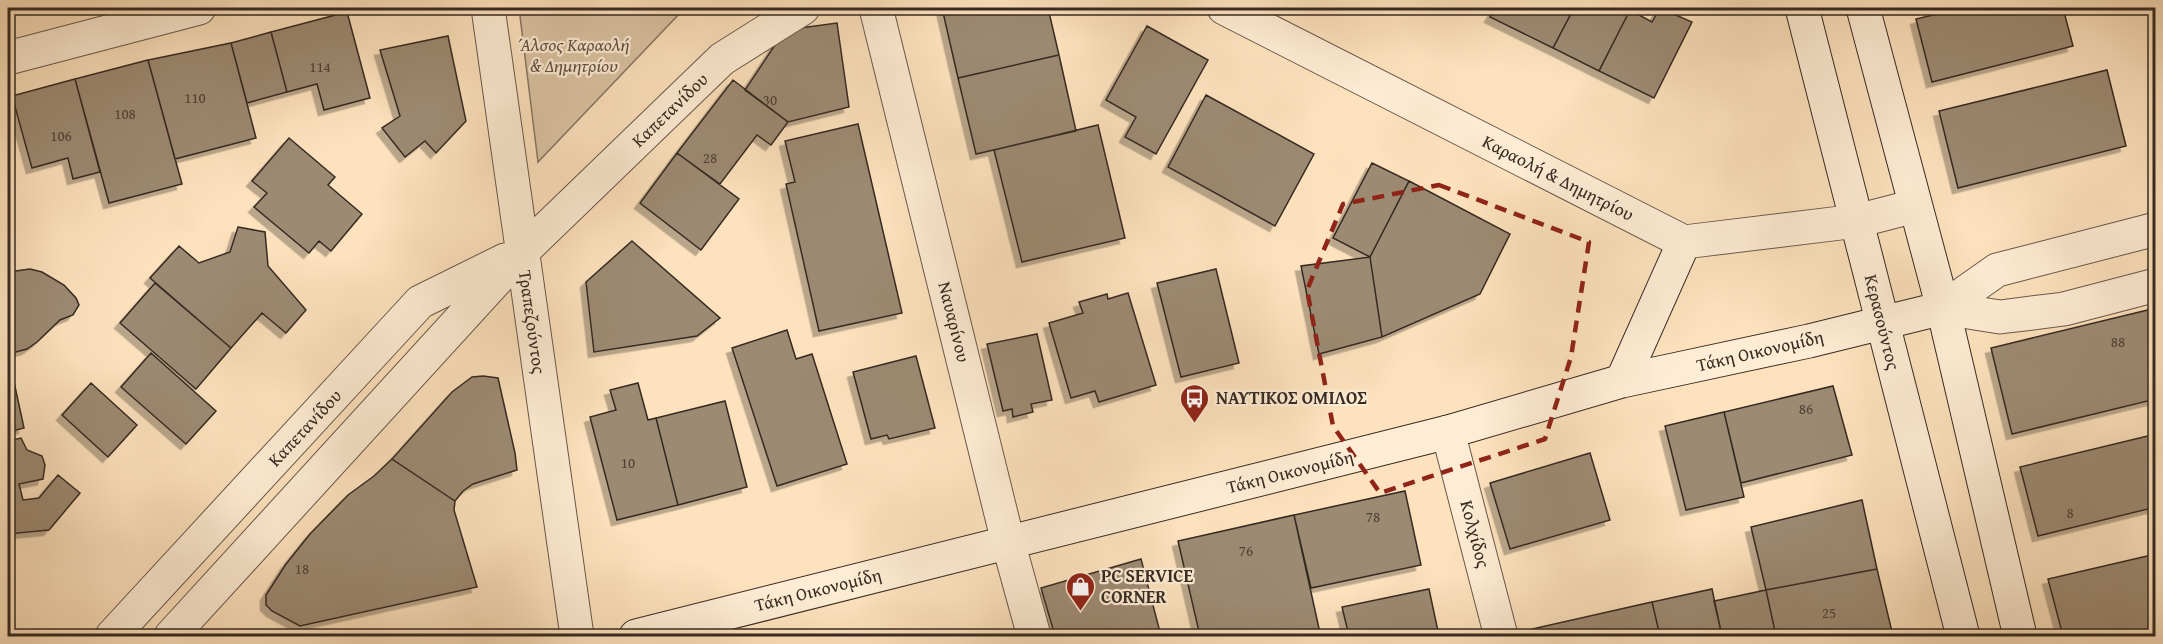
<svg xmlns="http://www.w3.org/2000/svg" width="2163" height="644" font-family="'Gentium Book Plus',serif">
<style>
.green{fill:#dbc3a3;stroke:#887663;stroke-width:1.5}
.building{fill:#9d8a73;stroke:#362a23;stroke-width:1.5;filter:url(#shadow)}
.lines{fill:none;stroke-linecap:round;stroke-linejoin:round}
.minor-casing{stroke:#68584a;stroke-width:35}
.tertiary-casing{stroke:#68584a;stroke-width:35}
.secondary-casing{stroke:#362a23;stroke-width:35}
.minor{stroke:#feecd4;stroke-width:33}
.tertiary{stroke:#feecd4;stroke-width:33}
.secondary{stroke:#feecd4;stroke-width:33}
.marked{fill:none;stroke:#8f2418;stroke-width:4.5;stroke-dasharray:12 8;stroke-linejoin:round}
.labels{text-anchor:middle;stroke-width:4.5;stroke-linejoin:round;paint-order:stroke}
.number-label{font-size:15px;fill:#504237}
.park-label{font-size:18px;font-style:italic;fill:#5f5043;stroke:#feecd4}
.street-label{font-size:18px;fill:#362a23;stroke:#feecd4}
.poi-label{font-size:18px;font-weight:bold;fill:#362a23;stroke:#feecd4;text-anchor:start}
</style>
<defs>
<filter id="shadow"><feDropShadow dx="-5.5" dy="5.5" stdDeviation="0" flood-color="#0004"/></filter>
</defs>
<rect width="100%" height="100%" fill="#fde2bd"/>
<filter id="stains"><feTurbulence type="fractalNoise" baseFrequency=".00333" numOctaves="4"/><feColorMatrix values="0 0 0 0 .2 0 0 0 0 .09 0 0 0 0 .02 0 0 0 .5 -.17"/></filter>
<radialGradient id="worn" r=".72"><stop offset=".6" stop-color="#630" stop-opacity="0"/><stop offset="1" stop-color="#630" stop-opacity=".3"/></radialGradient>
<path class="green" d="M519,8H702L682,11L538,162Z"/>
<path class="building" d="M942,8H1048L1059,55L958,78Z
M1495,8H1574L1553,48L1490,17Z
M1574,8H1625L1630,10L1599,71L1553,48Z
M1660,8L1692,22L1654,98L1599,71L1630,10L1652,22Z
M1962,8H2063L2073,46L1932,82L1916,19Z
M347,12L370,98L324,110L317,84L287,92L271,32Z
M837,23L849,107L788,122L745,90L785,30Z
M1147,26L1208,60L1156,154L1125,137L1136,117L1106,100Z
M271,32L287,92L247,103L231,43Z
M448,36L466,121L436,153L425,141L405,157L382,128L400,116L380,50Z
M231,43L256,138L175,159L148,60Z
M1059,55L1076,131L976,154L958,78Z
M148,60L182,184L109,203L75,79Z
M2107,70L2126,146L1958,188L1939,111Z
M75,79L100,172L73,179L68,158L32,168L12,96Z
M733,80L788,122L771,145L757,135L720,184L677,153Z
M1206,95L1314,154L1275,226L1168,167Z
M858,124L902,313L819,331L786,184L795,182L785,141Z
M1098,125L1125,238L1022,262L994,150Z
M289,138L335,177L328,185L362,214L331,251L319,241L309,253L254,207L267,193L252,181Z
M677,153L739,199L701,250L640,203Z
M1372,163L1409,181L1370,257L1333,238Z
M1409,181L1510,234L1480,294L1382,337L1370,257Z
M238,227L265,232L268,266L306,310L286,333L262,313L231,348L150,278L179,246L199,263L230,252Z
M632,241L720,318L697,336L594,352L586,282Z
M1370,257L1382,337L1319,354L1301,266Z
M30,269L42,272L64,285L76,298L79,305L73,315L60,320L37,342L27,349L8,354V272Z
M1216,269L1239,363L1181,377L1157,283Z
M155,283L231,348L196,389L120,323Z
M1128,293L1156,385L1099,402L1095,391L1071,398L1049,323L1083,313L1079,302L1107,294L1108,299Z
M2156,308V399L2012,434L1991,348Z
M787,330L796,359L812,354L847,464L777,486L732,348Z
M1037,334L1052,400L1031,404L1033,412L1013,417L1012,409L1003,411L987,344Z
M151,353L216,411L186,444L121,387Z
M916,356L935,428L889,439L887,435L871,439L853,372Z
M11,368L24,428L8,432V369Z
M483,376L498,378L515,453L517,470L473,484L463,491L455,501L392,459L452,392L472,377Z
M91,383L137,425L108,457L62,415Z
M638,383L648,420L656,418L678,505L617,520L590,417L616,410L610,390Z
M1833,386L1852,455L1741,483L1724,412Z
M725,401L747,487L678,505L656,418Z
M1724,412L1744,497L1686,510L1665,426Z
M2156,434V507L2038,536L2020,467Z
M21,438L27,450L42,456L45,465L43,479L19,484L23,500L39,498L58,475L80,493L49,530L8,534V441Z
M1590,453L1610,520L1510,549L1490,483Z
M392,459L455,501L454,510L477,587L300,626L272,611L266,605V595L286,564L310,534L348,495L374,476Z
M1405,491L1421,565L1311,588L1294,515Z
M1862,500L1877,569L1766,590L1751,527Z
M1294,515L1320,633L1303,636H1200L1178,541Z
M2156,554V636H2063L2048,579Z
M1141,559L1161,636H1055L1041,588Z
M1877,569L1893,636H1776L1766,590Z
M1429,589L1439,636H1349L1342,607Z
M1712,589L1722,636H1660L1652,602Z
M1766,590L1776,636H1722L1714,601Z
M1652,602L1660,636H1534L1532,629Z"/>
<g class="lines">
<defs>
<path id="minor" d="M488,8L577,636
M876,8L1008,542L1034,636
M1224,8L1684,242L1857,221L1915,206
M8,58L199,8
M1448,432L1501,636
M112,636L420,302L505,260
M171,636L522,252L722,59L803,8"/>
<path id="tertiary" d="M1943,308L1997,270L2156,229
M1943,308L2000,317L2064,309L2156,285"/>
<path id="secondary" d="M1802,8L1963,636
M1863,8L1943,308L2020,636
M1622,381L1684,242
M636,636L1448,432L1622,381L1809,341L1943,308"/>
</defs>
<use href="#minor" class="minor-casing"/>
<use href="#tertiary" class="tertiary-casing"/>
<use href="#secondary" class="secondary-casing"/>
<use href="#minor" class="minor"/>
<use href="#tertiary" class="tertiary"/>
<use href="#secondary" class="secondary"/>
</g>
<path class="marked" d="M1439,185L1589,242L1571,357L1545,439L1380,493L1333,426L1307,290L1343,204Z"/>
<defs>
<symbol id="bus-pin" viewBox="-11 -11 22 30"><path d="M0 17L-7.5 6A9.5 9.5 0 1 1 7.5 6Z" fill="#8f2418" stroke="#feecd4"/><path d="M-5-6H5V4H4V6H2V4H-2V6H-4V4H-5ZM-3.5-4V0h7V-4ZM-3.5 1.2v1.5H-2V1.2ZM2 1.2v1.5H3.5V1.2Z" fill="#fff"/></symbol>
<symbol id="shop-pin" viewBox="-11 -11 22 30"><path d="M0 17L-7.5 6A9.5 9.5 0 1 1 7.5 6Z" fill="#8f2418" stroke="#feecd4"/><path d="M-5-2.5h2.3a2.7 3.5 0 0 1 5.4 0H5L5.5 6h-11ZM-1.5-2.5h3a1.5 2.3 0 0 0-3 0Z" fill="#fff"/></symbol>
</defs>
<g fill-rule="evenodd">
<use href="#bus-pin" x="1178" y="382" width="33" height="45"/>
<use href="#shop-pin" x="1064" y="570" width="33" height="45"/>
</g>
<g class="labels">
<g class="number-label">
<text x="320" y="72">114</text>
<text x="195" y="103">110</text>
<text x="770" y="105">30</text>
<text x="125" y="119">108</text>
<text x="61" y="141">106</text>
<text x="710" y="163">28</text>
<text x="2118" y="347">88</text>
<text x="1806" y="414">86</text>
<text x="628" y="468">10</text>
<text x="2070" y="518">8</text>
<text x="1373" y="522">78</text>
<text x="1246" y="556">76</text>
<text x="302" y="574">18</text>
<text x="1829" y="618">25</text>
</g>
<g class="park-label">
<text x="574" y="51">Άλσος Καραολή<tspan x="574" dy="21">&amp; Δημητρίου</tspan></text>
</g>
<g class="street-label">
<text transform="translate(670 110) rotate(-44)" y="6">Καπετανίδου</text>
<text transform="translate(1558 178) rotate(27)" y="6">Καραολή &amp; Δημητρίου</text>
<text transform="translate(532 322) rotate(82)" y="6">Τραπεζούντος</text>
<text transform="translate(954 322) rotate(76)" y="6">Ναυαρίνου</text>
<text transform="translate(1882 322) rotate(76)" y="6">Κερασούντος</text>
<text transform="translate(1760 351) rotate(-13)" y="6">Τάκη Οικονομίδη</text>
<text transform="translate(305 428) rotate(-47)" y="6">Καπετανίδου</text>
<text transform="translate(1290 472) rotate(-14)" y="6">Τάκη Οικονομίδη</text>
<text transform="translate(1475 534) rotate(75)" y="6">Κολχίδος</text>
<text transform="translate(818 590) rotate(-14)" y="6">Τάκη Οικονομίδη</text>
</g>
<g class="poi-label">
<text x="1216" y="404">ΝΑΥΤΙΚΟΣ ΟΜΙΛΟΣ</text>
<text x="1101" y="582">PC SERVICE<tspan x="1101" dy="21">CORNER</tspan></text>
</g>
</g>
<rect width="2163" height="644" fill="none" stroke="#fde2bd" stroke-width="30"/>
<rect x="9" y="9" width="2145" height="626" fill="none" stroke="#362a23" stroke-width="3"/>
<rect x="15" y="15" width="2133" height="614" fill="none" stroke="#362a23" stroke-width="1.5"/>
<rect width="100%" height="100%" filter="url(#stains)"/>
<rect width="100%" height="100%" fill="url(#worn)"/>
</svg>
